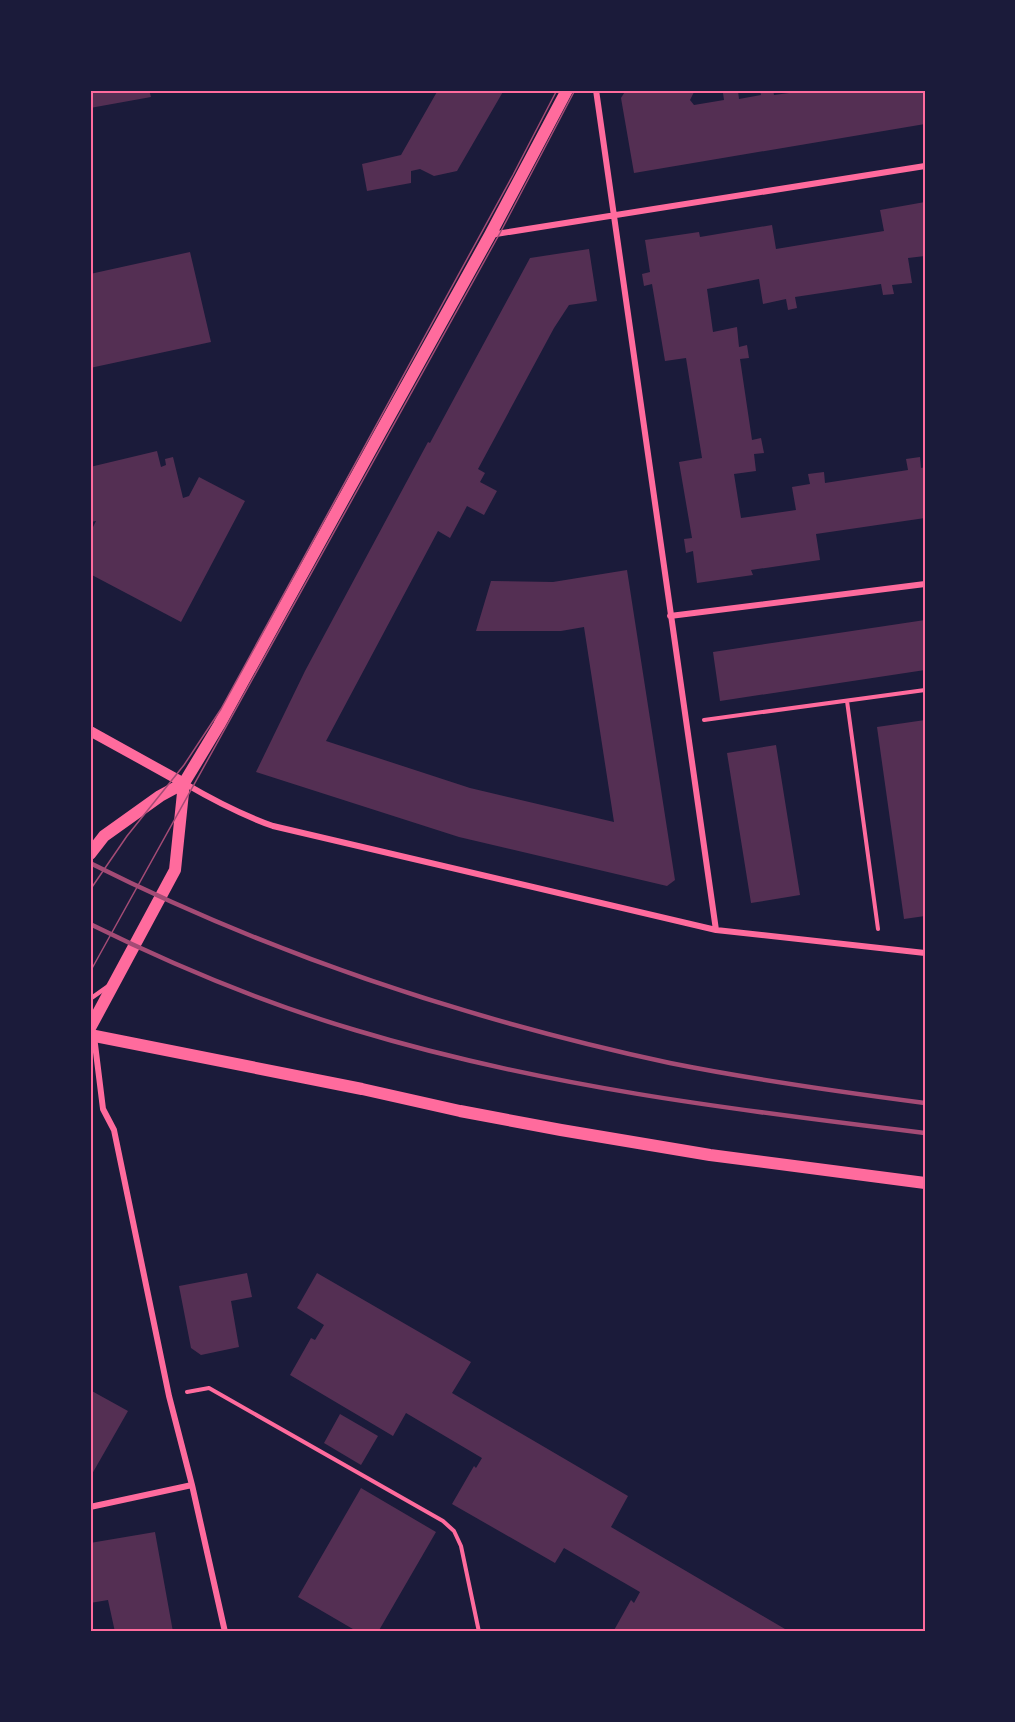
<svg xmlns="http://www.w3.org/2000/svg" width="1015" height="1722" font-family="Helvetica,sans-serif">
<style>
.building{fill:#542f53}
.lines{fill:none;stroke-linecap:round;stroke-linejoin:round}
.path{stroke:#ff6b9d;stroke-width:4}
.service{stroke:#ff6b9d;stroke-width:4.5}
.minor{stroke:#ff6b9d;stroke-width:6}
.tertiary{stroke:#ff6b9d;stroke-width:10}
.secondary{stroke:#ff6b9d;stroke-width:12}
.tram{stroke:#a44b75;stroke-width:1.5}
.rail{stroke:#a44b75;stroke-width:4.5}
.neatline{fill:none;stroke:#ff6b9d;stroke-width:2}
</style>
<rect width="100%" height="100%" fill="#1b1b3a"/>
<path class="building" d="M90,90H149L151,97L90,108Z
M438,90H504L457,171L434,176L420,169L411,171V183L367,191L362,164L401,155Z
M626,90H695L690,100L694,105L724,100L723,93L738,91L739,99L761,95L760,90H773L774,95L789,93V90H925V124L634,173L621,98Z
M925,202V256L908,258L912,283L892,285L894,294L883,295L881,284L795,297L797,308L788,310L786,299L763,304L759,279L707,289L713,332L737,327L739,347L747,345L749,358L740,359L752,440L761,438L764,453L754,454L756,471L734,474L741,518L796,510L792,487L810,484L808,474L824,472L825,483L908,470L906,459L920,457L921,468L925,467V518L816,534L820,560L751,570L753,575L697,583L693,551L686,553L684,539L692,538L679,462L702,458L686,358L665,361L652,284L644,286L642,274L650,272L645,240L699,232L700,237L772,225L776,249L884,231L880,210Z
M589,249L597,301L569,305L554,328L478,469L485,473L480,482L497,491L484,515L467,506L450,538L438,531L326,741L470,788L614,822L584,627L561,631H476L491,581L553,582L627,570L675,880L667,886L459,837L256,772L305,671L428,442L430,443L530,258Z
M190,252L211,342L90,368V274Z
M157,451L161,467L166,465L165,459L173,457L183,498L189,496L199,477L245,501L181,622L90,574V533L96,521L90,522V467Z
M925,620V670L720,701L713,652Z
M925,720V916L904,919L877,727Z
M776,745L800,895L751,903L727,753Z
M247,1273L252,1297L231,1301L239,1347L201,1355L191,1348L179,1286Z
M317,1273L471,1362L452,1393L628,1496L611,1527L785,1629L784,1632H613L631,1600L634,1603L640,1592L564,1548L555,1563L452,1504L474,1466L476,1468L482,1458L406,1413L393,1436L290,1375L311,1338L315,1340L324,1325L297,1308Z
M90,1390L128,1411L92,1474L90,1473Z
M340,1414L378,1436L361,1465L324,1443Z
M361,1488L436,1532L378,1632H358L298,1597Z
M155,1532L173,1632H115L108,1600L90,1603V1543Z"/>
<g class="lines">
<path class="path" d="M847,701L878,929
M704,720L925,690
M187,1392L209,1388L443,1521L454,1531L461,1546L479,1632"/>
<path class="service" d="M90,999L107,987"/>
<path class="minor" d="M596,90L716,930
M490,235L925,166
M670,616L925,584
M184,783C213,800 242,815 273,826L716,930L925,953
M94,1036L103,1109L114,1130L169,1396L192,1485L225,1632
M90,1507L192,1485"/>
<path class="tertiary" d="M90,731L184,783"/>
<path class="secondary" d="M90,854L104,836L160,796L184,783
M90,1028L175,870L184,783L219,725L379,435L490,235L567,90
M90,1035L362,1089L460,1111L561,1130L710,1155L925,1183"/>
<path class="tram" d="M90,890L127,836L184,765L221,709L513,175L557,90
M90,972L500,233L575,90"/>
<path class="rail" d="M90,863C273,955 470,1020 670,1063C755,1080 840,1092 925,1103
M90,924C175,966 264,1003 355,1030C540,1086 733,1110 925,1133"/>
</g>
<rect width="1015" height="1722" fill="none" stroke="#1b1b3a" stroke-width="183"/>
<rect x="92" y="92" width="832" height="1538" class="neatline"/>
</svg>
